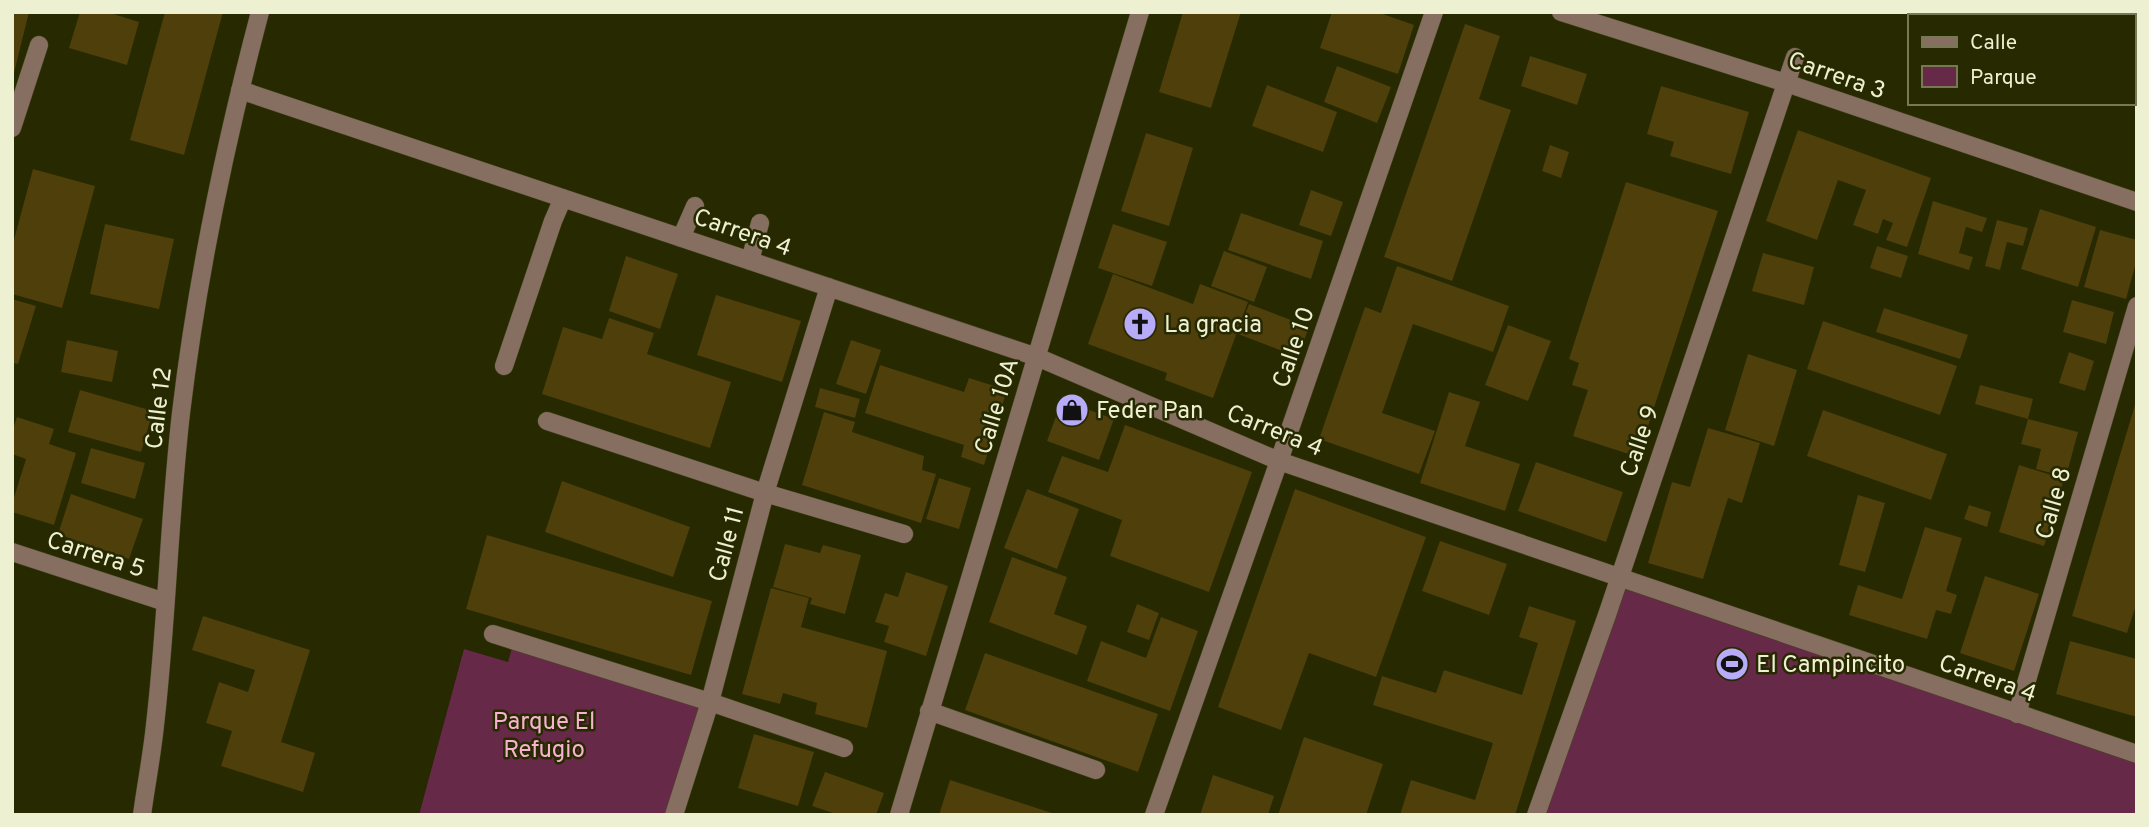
<svg xmlns="http://www.w3.org/2000/svg" width="2149" height="827" font-family="Overpass,sans-serif">
<style>
.green{fill:#662a48}
.building{fill:#4e3f0b}
.lines{fill:none;stroke-linecap:round;stroke-linejoin:round}
.minor-casing{stroke:#43451d;stroke-width:19}
.minor{stroke:#866e61;stroke-width:18}
.labels{text-anchor:middle;stroke-width:5;stroke-linejoin:round;paint-order:stroke}
.street-label{font-size:24px;fill:#edf1d2;stroke:#272900}
.poi-label{font-size:24px;fill:#edf1d2;stroke:#272900;text-anchor:start}
.park-label{font-size:24px;fill:#f7b2d0;stroke:#272900}
</style>
<rect width="100%" height="100%" fill="#272900"/>
<path class="green" d="M1619,576L2137,754V815H1536Z
M514,641L710,702L674,815H419L464,649L508,662Z"/>
<path class="building" d="M12,12H29L13,77H12Z
M80,12H107L139,22L127,65L69,48Z
M165,12H223L184,155L130,140Z
M1183,12H1241L1211,108L1159,92Z
M1332,12H1377L1414,25L1398,74L1320,48Z
M1465,24L1500,36L1479,99L1511,110L1452,281L1384,257Z
M1530,56L1587,74L1577,105L1521,86Z
M1337,66L1391,87L1377,123L1324,102Z
M1267,85L1337,112L1323,152L1252,126Z
M1661,86L1749,112L1731,174L1670,156L1674,142L1647,134Z
M1798,130L1931,178L1907,247L1886,240L1893,223L1883,219L1878,234L1853,225L1866,190L1838,180L1817,240L1766,221Z
M1146,133L1193,148L1169,226L1121,211Z
M1550,145L1569,152L1561,178L1542,171Z
M33,169L95,186L62,308L12,294V247Z
M1626,182L1718,211L1638,457L1573,436L1588,390L1572,385L1579,363L1569,359Z
M1311,190L1343,202L1331,236L1299,225Z
M1933,201L1987,218L1982,232L1966,227L1959,253L1973,257L1969,270L1918,254Z
M2040,209L2096,227L2078,287L2021,269Z
M1241,213L1323,241L1311,279L1228,250Z
M1997,220L2028,228L2023,246L2007,242L2000,270L1985,266Z
M105,224L174,239L159,309L90,294Z
M1113,224L1167,242L1152,286L1098,268Z
M2100,230L2137,240V259L2126,299L2084,287Z
M1877,246L1908,256L1901,278L1870,268Z
M1224,251L1267,267L1254,302L1211,286Z
M1763,253L1814,267L1804,305L1752,291Z
M626,256L678,274L660,329L609,311Z
M1397,266L1509,306L1493,352L1413,324L1382,413L1435,431L1419,474L1319,439L1365,307L1381,313Z
M1113,274L1193,304L1200,284L1248,302L1213,398L1165,380L1167,373L1088,344Z
M716,295L801,321L782,382L697,355Z
M12,299L36,306L18,364L12,363Z
M2072,300L2114,312L2106,344L2063,332Z
M1249,304L1309,327L1298,357L1238,334Z
M1884,308L1968,335L1960,359L1876,332Z
M609,318L654,333L647,354L731,382L710,448L542,394L563,327L602,339Z
M1823,321L1957,366L1940,415L1807,369Z
M1508,325L1551,341L1528,401L1485,385Z
M67,340L118,351L112,382L61,372Z
M851,340L881,350L866,394L836,384Z
M2069,352L2094,361L2085,391L2059,383Z
M1748,354L1797,370L1774,446L1725,430Z
M880,365L964,392L969,378L1007,390L984,465L961,457L964,445L865,413Z
M1980,385L2033,399L2028,419L1975,404Z
M820,388L860,399L855,418L815,407Z
M80,390L153,411L141,452L68,432Z
M1449,392L1480,402L1465,446L1520,464L1505,511L1420,483Z
M2137,398V602L2127,633L2072,616Z
M1062,400L1114,419L1099,460L1047,441Z
M1823,410L1947,454L1931,500L1807,456Z
M824,412L855,422L852,432L924,456L922,470L936,474L921,523L802,485Z
M17,417L54,429L49,444L76,453L54,525L12,512V504L26,459L12,454V432Z
M2028,419L2078,432L2066,477L2036,469L2041,449L2021,444Z
M1125,425L1252,472L1209,592L1110,556L1122,520L1048,492L1062,456L1108,472Z
M1708,428L1760,443L1742,503L1728,498L1703,579L1648,563L1672,482L1690,487Z
M91,448L145,463L135,499L81,483Z
M1536,462L1623,492L1606,542L1518,511Z
M2019,465L2064,479L2044,546L1999,532Z
M939,478L971,488L959,529L926,519Z
M562,481L690,527L673,577L545,532Z
M1027,489L1079,509L1057,569L1004,548Z
M1295,489L1426,537L1376,677L1309,653L1281,730L1218,707Z
M71,494L143,519L129,559L58,534Z
M1858,495L1885,503L1865,572L1839,565Z
M1969,505L1991,512L1987,527L1964,519Z
M1925,527L1962,538L1946,591L1957,595L1951,614L1936,610L1927,639L1849,615L1858,585L1902,599Z
M487,535L712,601L691,675L466,609Z
M1440,541L1507,564L1489,615L1422,591Z
M785,544L820,553L823,545L861,555L845,614L810,604L812,598L773,587Z
M1012,557L1067,577L1054,614L1087,626L1077,655L989,622Z
M906,572L948,586L926,656L884,642L889,626L875,622L885,593L898,597Z
M1985,576L2039,594L2014,671L1960,653Z
M771,588L809,598L801,627L887,651L867,728L815,714L817,703L783,693L780,704L742,694Z
M1137,604L1159,613L1149,640L1127,632Z
M1529,606L1576,621L1515,815H1400L1411,780L1475,800L1493,743L1373,705L1382,676L1436,693L1444,670L1522,695L1538,643L1519,637Z
M203,616L310,650L281,742L315,753L303,792L221,766L232,731L206,723L219,682L248,692L255,670L192,650Z
M1161,617L1198,631L1170,711L1087,681L1101,641L1146,658Z
M2070,641L2137,659V717L2056,694Z
M985,653L1158,714L1138,772L965,710Z
M754,734L814,752L798,806L738,788Z
M1304,737L1383,764L1366,815H1278Z
M825,772L884,793L876,815H839L812,806Z
M1213,775L1274,796L1268,815H1200Z
M950,780L1055,814V815H939Z"/>
<g class="lines">
<defs>
<path id="minor" d="M1561,12L1786,83L2137,202
M240,90L1037,357L1279,461L2137,754
M12,128L39,45
M681,238L695,206
M750,261L760,223
M504,366L553,221L563,198
M547,421L765,493L904,534
M12,552L165,602
M493,634L710,702L844,748
M929,711L1096,770
M2017,714L2137,306
M142,815C146,785 152,755 155,725C167,622 169,517 181,413C197,278 225,144 260,12
M674,815L710,702L765,493L829,287
M899,815L1140,12
M1154,815L1279,461L1434,12
M1536,815L1607,615L1795,57"/>
</defs>
<use href="#minor" class="minor-casing"/>
<use href="#minor" class="minor"/>
</g>
<defs>
<symbol id="church-disc" viewBox="-11 -11 22 22"><circle r="9.5" fill="#b8abf7" stroke="#272900"/><path d="M-1.2-6h2.4v3.5h3.3v2.4h-3.3V6h-2.4V-.1h-3.3v-2.4h3.3Z" fill="#111"/></symbol>
<symbol id="shop-disc" viewBox="-11 -11 22 22"><circle r="9.5" fill="#b8abf7" stroke="#272900"/><path d="M-5-2.5h2.3a2.7 3.5 0 0 1 5.4 0H5L5.5 6h-11ZM-1.5-2.5h3a1.5 2.3 0 0 0-3 0Z" fill="#111"/></symbol>
<symbol id="stadium-disc" viewBox="-11 -11 22 22"><circle r="9.5" fill="#b8abf7" stroke="#272900"/><path d="M0-5a6.5 5 0 1 0 0 10a6.5 5 0 1 0 0-10ZM-3.5-1.8h7v3.6h-7Z" fill="#111"/></symbol>
</defs>
<g fill-rule="evenodd">
<use href="#church-disc" x="1121" y="305" width="38" height="38"/>
<use href="#shop-disc" x="1053" y="391" width="38" height="38"/>
<use href="#stadium-disc" x="1713" y="645" width="38" height="38"/>
</g>
<g class="labels">
<g class="street-label">
<text transform="translate(1837 75) rotate(19)" y="8">Carrera 3</text>
<text transform="translate(743 232) rotate(19)" y="8">Carrera 4</text>
<text transform="translate(1293 347) rotate(-71)" y="8">Calle 10</text>
<text transform="translate(996 406) rotate(-73)" y="8">Calle 10A</text>
<text transform="translate(158 408) rotate(-83)" y="8">Calle 12</text>
<text transform="translate(1275 430) rotate(22)" y="8">Carrera 4</text>
<text transform="translate(1639 441) rotate(-71)" y="8">Calle 9</text>
<text transform="translate(2053 503) rotate(-74)" y="8">Calle 8</text>
<text transform="translate(726 544) rotate(-75)" y="8">Calle 11</text>
<text transform="translate(96 554) rotate(18)" y="8">Carrera 5</text>
<text transform="translate(1988 678) rotate(19)" y="8">Carrera 4</text>
</g>
<g class="poi-label">
<text x="1164" y="332">La gracia</text>
<text x="1096" y="418">Feder Pan</text>
<text x="1756" y="672">El Campincito</text>
</g>
<g class="park-label">
<text x="544" y="729">Parque El<tspan x="544" dy="28">Refugio</tspan></text>
</g>
</g>
<rect width="2149" height="827" fill="none" stroke="#edf1d2" stroke-width="28"/>
<rect x="1908" y="14" width="228" height="91" fill="#272900" stroke="#767954" stroke-width="2"/>
<rect x="1922" y="37" width="35" height="10" fill="#866e61" stroke="#767954" stroke-width="2"/>
<text x="1970" y="49" font-size="21" fill="#edf1d2">Calle</text>
<rect x="1922" y="66" width="35" height="21" fill="#662a48" stroke="#767954" stroke-width="2"/>
<text x="1970" y="84" font-size="21" fill="#edf1d2">Parque</text>
</svg>
